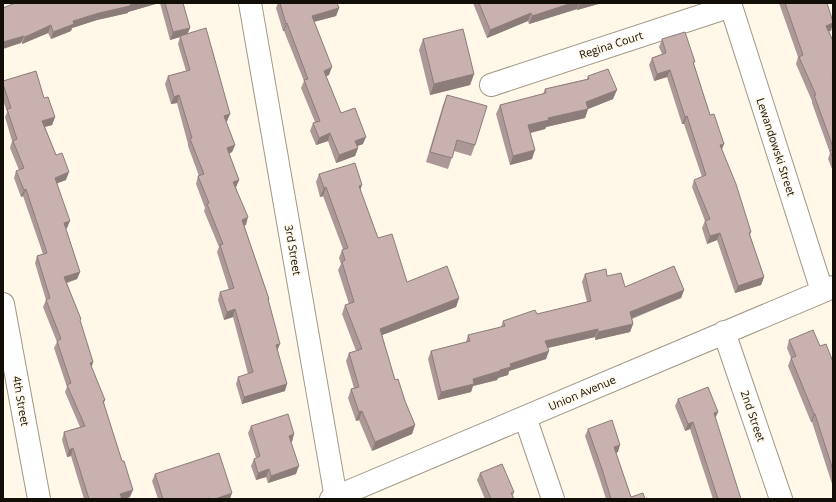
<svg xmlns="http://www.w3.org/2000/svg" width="836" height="502" font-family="'Open Sans',sans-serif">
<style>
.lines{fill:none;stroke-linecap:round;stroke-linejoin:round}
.minor-casing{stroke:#a09886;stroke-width:24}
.minor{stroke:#fff;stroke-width:22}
.wall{fill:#ac9896}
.shaded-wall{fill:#8c7c7a}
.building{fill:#c8b1ae;stroke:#8c7c7a}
.labels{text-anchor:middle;stroke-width:3;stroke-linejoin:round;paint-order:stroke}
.street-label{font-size:11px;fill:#110e07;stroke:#fff7e8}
</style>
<rect width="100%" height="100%" fill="#fff7e8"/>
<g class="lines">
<defs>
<path id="minor" d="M250,3L336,498
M730,3L822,291
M491,85L731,6
M3,304L39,499
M724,332L781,499
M525,417L553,499
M331,499L833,287"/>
</defs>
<use href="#minor" class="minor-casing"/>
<use href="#minor" class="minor"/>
</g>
<path class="wall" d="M15,3H159L128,12V13L97,20L72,28L71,31L51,39L48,33L22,44Z
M160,3H183L190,28L187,34L230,114L227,121L226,122L235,145L232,152L229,154L239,180L236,187L246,225H244L269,299L268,301L285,391L242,404L236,384L238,377L248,374L233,317L224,320L218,300L220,292L229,290L217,252L219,247L204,211L205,208L196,184L198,176H199L188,146V144L177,103L171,104L165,84L168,76L186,71L178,44L180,37L170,40Z
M278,3H337L339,8L336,16L314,22L329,75L326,76L341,113L363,144L357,146L358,148L355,156L336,163L328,141L316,145L310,131L313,123L315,122L301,88L304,81L284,31H283L276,8Z
M473,3H602L577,10V9L529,24L528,21L487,38Z
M779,3H827L831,31H829L833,41V171L828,159L830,153L812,103V101L796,64L798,57Z
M423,39L474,74L470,85L430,95L419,50Z
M662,39L694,64L710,115L751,232L750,235L764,277L761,285L735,293L717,240L707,244L702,228L705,221L692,187L694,180L702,177L684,124H682L667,77L654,81L649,65L652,58L662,54L659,47Z
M588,76L613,99L588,109L585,118L546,127L545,129L531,133L532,159L510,165L496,114L500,105L543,94L545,89L587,79Z
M3,81L44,98L55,117L52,125L45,127L66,180L57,183L67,228L66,229L80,272L77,279L67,283L80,322L93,362L91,367L105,400L104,403L130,497L124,499H84L71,456L67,457L62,440L64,432L80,427L65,392L67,387L54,348L57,342L43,307L46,300L35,263L37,256L43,254L23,196L21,197L14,178L16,171L19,170L10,148L12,141L5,117L7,112L3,100Z
M447,95L475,145L471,156L454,151L448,169L426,162L443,105Z
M319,174L360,191L378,238L407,282L459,298L456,307L382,335L395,380L405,401L415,425L412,434L372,451L359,420L356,421L348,398L351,389L354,388L346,361L349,353L356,351L342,314L345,305L349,304L338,270L341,264L339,258L342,250L343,249L323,196L320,197L316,182Z
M585,274L607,276L625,287L684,290L681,298L632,319L633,324L630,332L595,340V337L548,348L546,359L509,371L508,375L498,378L497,380L473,386L471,392L438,400L428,359L431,351L466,342L468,335L501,327L503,321L537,314L587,302L582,282Z
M789,340L820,346L833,362V487L812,422H811L788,366L791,358L787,348Z
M678,399L715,419L741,499H713L690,429L685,431L675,406Z
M251,426L294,434L291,442L296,474L268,483L266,477L256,480L251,466L254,459L256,458L248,433Z
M588,429L618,452L616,453L631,497L647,499H606L600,480L585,436Z
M480,473L514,492L513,496L514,499H485L477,480Z
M155,474L230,499H158L152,481Z"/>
<path class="shaded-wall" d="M136,3H159L128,12V13L97,20L72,28L71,31L51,39L53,32L73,21L99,13Z
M572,3H579L577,9L529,24L532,16Z
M580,3H602L577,10Z
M339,8L336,16L309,23L312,16Z
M531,13L528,21L487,38L490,30Z
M287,23L284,31H283L286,24Z
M833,23L831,31L823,33L826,26Z
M51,25L48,33L22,44L25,37Z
M190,28L187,35L170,40L173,32Z
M24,36L21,43L3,49V42Z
M332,67L329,75L321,78L324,71Z
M670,70L667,77L654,81L657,74Z
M474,74L470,85L430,95L434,84Z
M617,90L613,99L588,109L585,118L546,127L545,129L525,134L528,125L548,118L586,102Z
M179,95L177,103L171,104L174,97Z
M230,114L227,121L221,123L224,116Z
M687,116L684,124H682L685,117Z
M55,117L52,125L40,128L42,121Z
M330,133L328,141L316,145L319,138Z
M366,137L363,144L352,148L355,141Z
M724,144L721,152L720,145Z
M235,145L232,152L224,155L227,148Z
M358,148L355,156L336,163L339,155Z
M535,150L532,159L510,165L513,156Z
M69,172L66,180L53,185L55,178Z
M239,180L236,187L231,189L233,182Z
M362,185L359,194V186Z
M326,187L323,196L320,197L324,188Z
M26,189L23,196L21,197L24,190Z
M248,217L246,225L240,227L242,220Z
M70,221L67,228L62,230L64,223Z
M720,233L717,240L707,244L710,236Z
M80,272L77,279L62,284L64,277Z
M764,277L761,285L735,293L738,286Z
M684,290L681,298L627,320L630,312Z
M459,298L456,307L377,337L380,329Z
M235,309L233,317L224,320L227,312Z
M633,324L630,332L595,340L598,332Z
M598,329L595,337L543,349L545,341Z
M280,344L277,351L276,345Z
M549,351L546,359L509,371L508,375L498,378L497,380L473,386L471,392L438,400L441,392L473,379L500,370L510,364Z
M93,362L91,370L90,363Z
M287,384L285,391L242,404L244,397Z
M362,411L359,420L356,421L359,412Z
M718,412L715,419L714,413Z
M814,414H815L812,422H811Z
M693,422L690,429L685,431L688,424Z
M415,425L412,434L372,451L375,442Z
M294,434L292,442L287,443L289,436Z
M620,445L618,452L611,454L614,447Z
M73,448L71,456L67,457L69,450Z
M299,466L296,474L268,483L271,476Z
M269,469L266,477L256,480L258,473Z
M133,490L130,497L124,499H118L120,494Z
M232,493L230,499H215Z"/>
<path class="building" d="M15,3H136L130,5V6L99,13L73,21L74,24L53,32L51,25L25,37L24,36L3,42V8Z
M165,3H183L190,28L173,32Z
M280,3H337L339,8L312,16L332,67L324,71L341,113L355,108L366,137L355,141L358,148L339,155L330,133L319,138L313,123L320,121L304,80L308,79L287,23L286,24Z
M479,3H572L532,16L531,13L490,30Z
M785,3H827L833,22V23L826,26L833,41V73L832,74L833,77V147L814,95H816L799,57L803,55Z
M206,28L230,114L224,116L235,145L227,148L239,180L233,182L248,217L242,220L269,299H268L280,344L276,345L287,384L244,397L238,377L253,372L235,309L227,312L220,292L234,288L220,245L223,244L207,204L209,203L198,176L204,174L190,139L192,138L179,95L174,97L168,76L190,70L180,36Z
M463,29L474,74L434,84L423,39Z
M685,32L695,62H693L710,115L714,114L724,144L720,145L736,184L751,232L749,233L764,277L738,286L720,233L710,236L705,221L710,219L694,180L706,175L687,116L685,117L670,70L657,74L652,58L666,53L662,39Z
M608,69L617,90L586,102L588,109L548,118L549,120L528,125L535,150L513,156L500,105L546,93L545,89L589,79L588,76Z
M36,71L44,98L48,97L55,117L42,121L56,155L62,153L69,172L55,178L70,221L64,223L80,272L64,277L81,319L80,320L93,362L90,363L105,400L103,401L122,461H124L133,490L120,494L122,499H89L73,448L69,450L64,432L85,426L67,385L71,383L57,341L61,339L46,300L50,298L37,256L47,253L26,189L24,190L16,171L24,168L13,141L17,139L7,109L11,108L3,84V81Z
M447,95L487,106L475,145L457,140L452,158L430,152Z
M833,150V158L830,151Z
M355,163L362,185L359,186L378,238L392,234L407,282L447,266L459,298L380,329L395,380L398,379L405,401L415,425L375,442L362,411L359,412L351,389L359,387L349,353L362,349L345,305L354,302L342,262L345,260L342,250L348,248L326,187L324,188L319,174Z
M674,266L684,290L630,312L633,324L598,332V329L545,341L549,351L510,364L511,367L500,370V371L473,379L474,384L441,392L431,351L470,341L468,335L505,326L503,321L535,310L537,314L591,301L585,274L606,269L607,276L621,273L625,287Z
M813,330L820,346L826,344L833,362V470L815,414H814L791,358L796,356L789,340Z
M708,387L718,412L714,413L741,499H718L693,422L688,424L678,399Z
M288,414L294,434L289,436L299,466L271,476L269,469L258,473L254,459L260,456L251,426Z
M612,420L620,445L614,447L631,497L643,493L645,499L647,498V499H611L603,472L588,429Z
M219,453L232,493L215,499H210L209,498L205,499H163L155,474Z
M502,464L514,492L511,493L514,499H491L480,473Z"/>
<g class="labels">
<g class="street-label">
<text transform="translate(611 45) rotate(-18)" y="4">Regina Court</text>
<text transform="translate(776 147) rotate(72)" y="4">Lewandowski Street</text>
<text transform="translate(293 250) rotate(80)" y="4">3rd Street</text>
<text transform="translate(582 393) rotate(-23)" y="4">Union Avenue</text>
<text transform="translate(21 401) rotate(80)" y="4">4th Street</text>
<text transform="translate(753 416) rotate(71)" y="4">2nd Street</text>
</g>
</g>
<rect width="836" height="502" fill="none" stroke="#110e07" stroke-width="8"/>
</svg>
